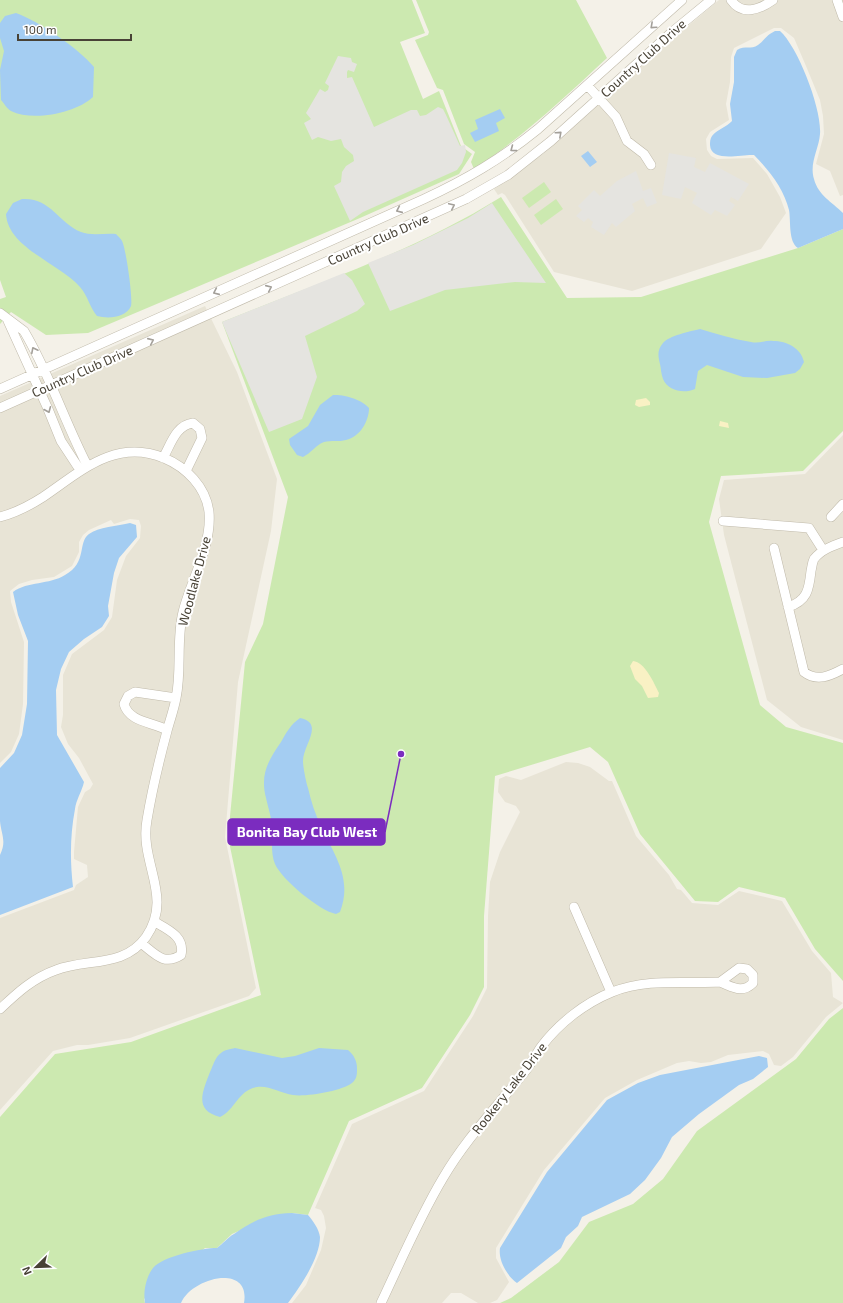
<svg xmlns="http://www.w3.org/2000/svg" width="843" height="1303" font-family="'Exo 2',sans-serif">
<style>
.residential{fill:#e8e4d6}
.green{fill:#cce9b0}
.sand{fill:#f9f1c4}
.parking{fill:#e5e4e0}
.water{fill:#a4cdf2}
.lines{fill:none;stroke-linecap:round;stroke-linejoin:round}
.street-casing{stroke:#c0baaa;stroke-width:10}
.street{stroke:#fff;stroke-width:9}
.oneway{stroke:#a4a09a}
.labels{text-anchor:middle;stroke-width:4;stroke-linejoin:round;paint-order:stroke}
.street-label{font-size:13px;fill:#484236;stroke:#fff}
.leader{fill:none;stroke:#7b2cbf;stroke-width:1.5}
.callout-dot{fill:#7b2cbf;stroke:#fff;stroke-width:1.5}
.callout{fill:#7b2cbf;stroke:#7b2cbf;stroke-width:1.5}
.callout-label{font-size:14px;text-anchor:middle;font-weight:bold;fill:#fff}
</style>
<rect width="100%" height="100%" fill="#f4f1e8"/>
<path class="residential" d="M719,0H843V195L840,196L830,171L816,164L824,134L823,116L820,100L806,66L794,38L781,28H774L734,48L731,57L730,82L726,104L729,120L710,132L706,139L707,150L711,156L717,159L753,158L767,174L780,197L786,213L761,249L632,291L554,272L505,195L502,193L498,195L494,189L543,154L676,36Z
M205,306L237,372L277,479L271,531L238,682L225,837L256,988L249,996L130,1038L88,1045H77L53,1051L0,1110V918L74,890L76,885L88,877L87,865L74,859V852L78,807L85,792L90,789L93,784L79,758L68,744L61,727L63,715V675L72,654L104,630L112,617L117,580L126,556L140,538L141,526L139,520L130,519L114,524L111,520L89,530L83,535L79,542V552L72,566L54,577L32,580L19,584L10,591L11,602L24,642L23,704L19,734L11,752L0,763V396Z
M843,435V740L801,727L767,700L724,535L719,499L724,480L805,474Z
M566,762L578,763L590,767L609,781H612L636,836L669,875L677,889L681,890L692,903L718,905L739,891L782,901L812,951L831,973L833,997L843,1003L826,1017L793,1057L781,1066L774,1065L769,1054L763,1051L728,1055L711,1062L701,1063L689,1061L677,1063L637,1080L605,1098L544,1170L496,1248V1258L509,1282L497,1300L490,1303H478L461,1293H451L442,1303H292L306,1285L321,1250L326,1228L324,1216L321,1210L315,1208L352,1124L424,1091L473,1016L487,988L488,916L490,882L500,852L520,812L516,806L505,802L498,792L499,779L506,776L521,780Z"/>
<path class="green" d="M0,0H412L425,33L400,42L423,99L439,91L461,146L472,154L459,174L360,218L88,333L46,335L11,312L0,324V299L6,297L0,280Z
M416,0H576L607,58C564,98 523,137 474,169L471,162L475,152L464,144L443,90L437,88L415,40L428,35L429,32Z
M544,182L551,192L529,208L522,198Z
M501,197L567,298L641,297L798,248L843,229V431L803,471L721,476L709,522L760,705L786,727L843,743V981L815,949L785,898L739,887L718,902L695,901L640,834L608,762L590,747L495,776L484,916V987L470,1015L422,1088L349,1121L308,1215L292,1213L241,1230L232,1234L217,1248H205L144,1299L145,1303H0V1117L55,1054L131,1042L261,995L228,837L245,662L263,624L288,497L222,322C316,284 415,251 501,197Z
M556,199L563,209L541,225L534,215Z
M843,1008V1303H500L511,1298L559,1262L589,1222L633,1204L663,1179L697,1131L796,1059L829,1019Z"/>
<path class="sand" d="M646,398L650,402V405L639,407L635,405L636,400Z
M720,421L728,423L729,428L719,426Z
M633,661C645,662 654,683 659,693L658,697L648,698L642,686L635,679L630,666Z"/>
<path class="parking" d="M338,56L351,58L352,62L357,64L354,72L348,70L347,72V78L352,77L374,127L411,110H417L420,116L426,115L438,107L443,109L446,115L460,146L465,145L466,152L462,163L457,170L363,212L350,221L334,186L341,182L342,172L346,166L354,161L353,155L344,147L341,139L331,141L318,137L312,140L304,123L311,119L306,113L320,89L325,92L328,90L329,86L325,83Z
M669,153L696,158L694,167L705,172L710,163L749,184L738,201L731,197L729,201L735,205L727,216L715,210L711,215L692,203L697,193L685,187L681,199L662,195Z
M636,171L643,191L651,188L657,203L647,207L643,198L632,204L635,211L616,227L612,223L604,235L591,227L593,222L588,218L584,222L576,216L582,210L578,206L594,190L600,196L617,181Z
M492,203L546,283L515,282L445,290L390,311L368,263L413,245L468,218Z
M344,273L352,280L365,304L357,311L305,336L317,377L302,419L269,432L222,322Z"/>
<path class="water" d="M16,13C39,21 79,49 94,67L93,97C76,113 33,122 11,111C7,109 4,103 1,100L0,70L4,51L0,38V23L5,16Z
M775,31H780C798,47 822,109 820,134C819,149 809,163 814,179C818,195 832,202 843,213V229L798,248C788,242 791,220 789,210C784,189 769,170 754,155C742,154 711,163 710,145C710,142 710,139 712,136C716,130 727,127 732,121L730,104L734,82V57L737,50C745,45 751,50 758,45C765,40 765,36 775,31Z
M500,109L505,118L496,123L499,131L475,142L470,133L478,129L475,120Z
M588,151L597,162L590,167L581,156Z
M22,199C50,197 58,222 81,232C91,236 105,233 116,234C118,236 121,239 122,241C126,248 133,299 131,306C126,318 108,319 97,316C90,308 88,296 80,287C59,263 8,248 6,214L13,203Z
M700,329C717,334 733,339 751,342C759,344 766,340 773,341C787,341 801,348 804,362L800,369L795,373L767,378L743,377L707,365L698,371L695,389C684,394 668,391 663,379C661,374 661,368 660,364C658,356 657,350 663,343C668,336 691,331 700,329Z
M333,395C344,394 363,400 369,408C369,421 360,437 346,440C339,442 331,440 324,442C316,445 311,453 303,457L297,455L290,445L289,439L308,426L320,405Z
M130,523L136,525L137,537L119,558L114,573L108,606L109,616L102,627L84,639L69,652L61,669L56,690L57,735L84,782C82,791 76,800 75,809C70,835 70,861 73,887L0,915V855C7,841 1,834 0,821C0,804 0,786 0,768L14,753L22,735L27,704L28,641L18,615L13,592C28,581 49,585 65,575C88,562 77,543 89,534C98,527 118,526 130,523Z
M300,718C325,723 303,745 303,761C303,767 306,782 308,788C311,801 315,814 321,826C334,855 353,878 340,912L336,914C320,911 282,880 275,864C270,852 273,838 272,825C271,816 268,807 266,798C260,774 268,761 281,742C286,733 291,724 300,718Z
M235,1048L282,1058L295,1056L319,1048L348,1050C354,1055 357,1061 357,1069C357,1074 357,1079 352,1083C342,1091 306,1097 293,1095C281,1093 268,1085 257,1087C238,1090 236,1109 220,1117C193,1110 203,1091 210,1072C213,1066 215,1057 221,1053C224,1050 231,1049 235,1048Z
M759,1056L767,1058L768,1067L753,1079L739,1085L699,1114L672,1137L661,1158L645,1180L630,1194L582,1217L578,1226L566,1237L561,1248L517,1283C507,1276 498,1260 500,1248L547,1172L607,1100L638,1083L660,1075Z
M292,1213L308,1215C313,1221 319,1229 320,1237C320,1258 300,1287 288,1303H244C251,1263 192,1277 181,1303H145C143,1292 146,1277 153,1268C163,1256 202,1248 217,1248C223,1244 228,1237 234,1234C254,1220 267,1214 292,1213Z"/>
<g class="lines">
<defs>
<path id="street" d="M731,0C742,16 759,10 773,0
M837,0L843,17
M587,85L616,117L627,141L644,154L651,165
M0,313L24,331L28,338C51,379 66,424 87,465
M8,321L48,409L61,441L80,470
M0,389L424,199C467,179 501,159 538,129L682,0
M0,408L466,199L508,175L551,141L672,32L711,0
M163,458C171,444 176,425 193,423L200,429L202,438L186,471
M0,517C15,513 29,506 43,497C80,472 115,438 164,458C186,467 206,487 209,512C212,546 191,580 183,612C176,640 182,670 176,698C174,709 170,720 167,731C159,761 152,790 147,820C139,863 174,896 146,937C124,968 87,958 56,970C33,978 17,993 0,1009
M831,517L843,504
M723,521L809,528L823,550
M774,548L804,672C817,682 830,676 843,669
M788,607C807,601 809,590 811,571C812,567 812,563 814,559C821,550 832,546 843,542
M167,730C152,722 129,722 124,704L128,696L135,692L176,698
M574,907L611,992
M141,943C155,954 164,966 181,955C185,937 169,930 155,922
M739,968L747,969L753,975V983C742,994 733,987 720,982Z
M381,1303C401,1261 419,1218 443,1178C465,1140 495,1109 522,1075C530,1066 535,1056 541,1047C559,1023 585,1003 612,992C648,978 683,984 720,982"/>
</defs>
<use href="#street" class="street-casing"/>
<use href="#street" class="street"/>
</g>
<defs><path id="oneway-chevron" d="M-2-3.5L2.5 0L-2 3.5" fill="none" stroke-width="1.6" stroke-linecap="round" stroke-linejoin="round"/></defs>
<g class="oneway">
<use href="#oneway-chevron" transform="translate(653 26) rotate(138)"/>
<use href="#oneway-chevron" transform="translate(559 134) rotate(-42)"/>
<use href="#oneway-chevron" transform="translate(513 149) rotate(143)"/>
<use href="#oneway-chevron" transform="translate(452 206) rotate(-25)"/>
<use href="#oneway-chevron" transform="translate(399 210) rotate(156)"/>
<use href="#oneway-chevron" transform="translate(269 288) rotate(-24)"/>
<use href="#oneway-chevron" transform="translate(216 292) rotate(156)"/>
<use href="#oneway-chevron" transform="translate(151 341) rotate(-24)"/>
<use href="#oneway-chevron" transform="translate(34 350) rotate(-117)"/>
<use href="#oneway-chevron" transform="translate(48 410) rotate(67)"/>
</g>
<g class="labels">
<g class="street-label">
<text transform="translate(643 58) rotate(-42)" y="5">Country Club Drive</text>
<text transform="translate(378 239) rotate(-24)" y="5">Country Club Drive</text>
<text transform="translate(82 371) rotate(-24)" y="5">Country Club Drive</text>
<text transform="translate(194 581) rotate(-75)" y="5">Woodlake Drive</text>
<text transform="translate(509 1088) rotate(-52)" y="5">Rookery Lake Drive</text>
</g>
</g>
<path class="leader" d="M401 754L385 832"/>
<circle class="callout-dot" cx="401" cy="754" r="4"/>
<rect class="callout" x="228" y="819" width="157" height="26" rx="4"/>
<g class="callout-label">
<text x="307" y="837">Bonita Bay Club West</text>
</g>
<g transform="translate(36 1267) rotate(247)" stroke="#ffffff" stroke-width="3" paint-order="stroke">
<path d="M0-3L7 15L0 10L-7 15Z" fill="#484236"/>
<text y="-6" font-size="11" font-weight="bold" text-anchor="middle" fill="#484236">N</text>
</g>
<path d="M18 34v6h113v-6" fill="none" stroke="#484236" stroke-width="2"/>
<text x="24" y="34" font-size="12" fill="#484236" stroke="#ffffff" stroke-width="3" paint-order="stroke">100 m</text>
</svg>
